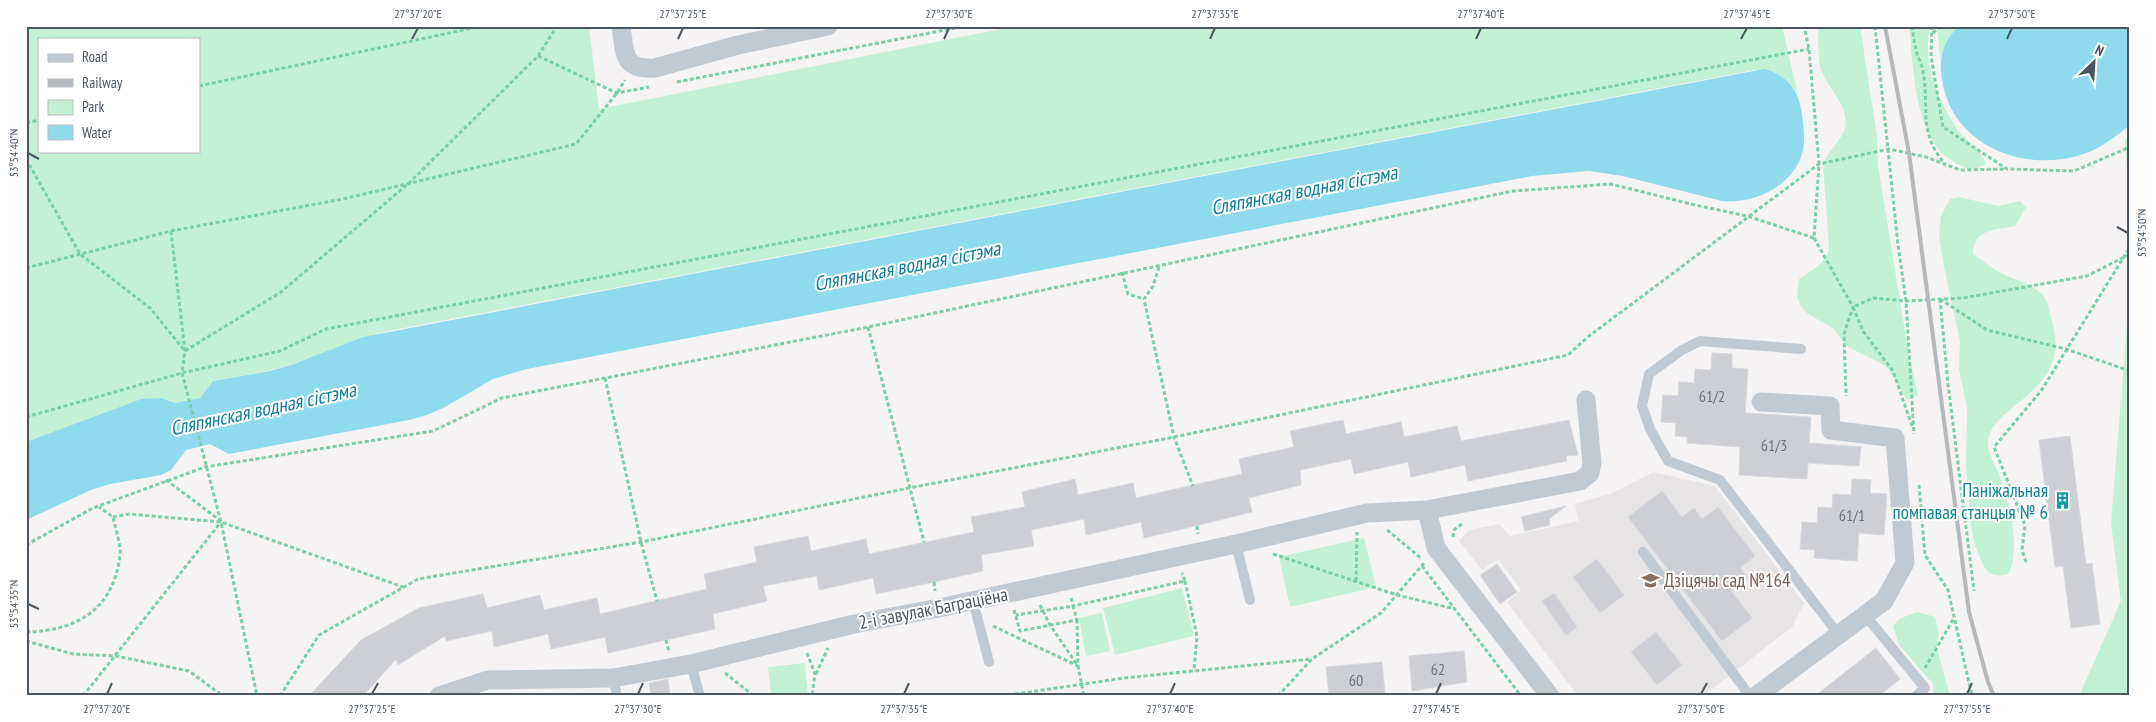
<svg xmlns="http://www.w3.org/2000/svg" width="2156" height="722" font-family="'PT Sans Narrow',sans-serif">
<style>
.education{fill:#e6e4e5}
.green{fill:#c3f1d5;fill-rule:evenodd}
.water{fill:#90daee}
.building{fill:#cdcfd5;stroke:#d7d9de}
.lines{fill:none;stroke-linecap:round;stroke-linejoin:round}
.path{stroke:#7ad0a6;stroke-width:3;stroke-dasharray:4 2.5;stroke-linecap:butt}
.service{stroke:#c1cad2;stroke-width:10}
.minor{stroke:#c1cad2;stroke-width:19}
.rail{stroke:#b5b8bd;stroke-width:4}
.ticks{fill:none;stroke:#4a5661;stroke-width:2}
.labels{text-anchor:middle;stroke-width:4;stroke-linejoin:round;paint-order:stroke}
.number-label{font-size:16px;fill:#6b747e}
.culture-label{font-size:19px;fill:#0d838f;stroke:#fff;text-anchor:end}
.education-label{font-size:19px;fill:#785e54;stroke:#fff;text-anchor:start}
.street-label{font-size:19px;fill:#4a5661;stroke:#fff}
.water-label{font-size:20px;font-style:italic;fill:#0c7c9b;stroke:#fff}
.neatline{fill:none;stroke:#4a5661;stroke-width:2}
.ticks-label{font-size:12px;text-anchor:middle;fill:#4a5661}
</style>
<rect width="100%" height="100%" fill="#f5f3f3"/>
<path class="education" d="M1653,472L1715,486L1804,603L1792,627L1703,696H1578L1507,602L1521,590L1499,559L1482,570L1459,541L1469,530L1499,524L1510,536L1578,521L1575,504L1610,494Z"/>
<path class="green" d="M26,26H589L599,109L1016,26H1782L1798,95C1789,77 1774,68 1754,70L388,331C355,339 325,354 293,364C267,372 240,376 213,381L200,398L176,403L170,400L141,399L26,442ZM39,39H199V151H39Z
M1818,26H1860L1877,137L1878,166L1909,356L1918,395L1907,400L1889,370L1881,363L1846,346L1834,329L1808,314L1801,307L1797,297L1799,279C1813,269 1827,264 1829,246L1823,164C1828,151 1842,140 1845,128C1850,108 1829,89 1822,72C1817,62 1819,38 1818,26Z
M1909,26H1930C1922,63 1938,102 1959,131C1968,143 1980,150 1986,164C1971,171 1968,170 1954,162C1913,138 1914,68 1909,26Z
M1937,26H1960C1949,35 1944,45 1940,59Z
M2130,135V209L2125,140Z
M1959,197L1998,206L2020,201L2026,207L2015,226C1995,230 1973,229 1973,254C1982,260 1991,268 2001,273C2014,280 2035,284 2044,297C2049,303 2050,314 2052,322C2074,394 1985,405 1988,445C1990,459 1999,472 2003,485C2010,509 2021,552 2008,574L1999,576L1989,573L1983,565L1975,545L1971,527L1966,469L1967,407L1959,369L1960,341L1943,262L1939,235L1941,216L1950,199Z
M2130,288V696H2079L2121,601L2111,523Z
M1364,538L1376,587L1290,607L1279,557Z
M1182,588L1194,636L1115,655L1103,608Z
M1917,612L1935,617L1939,635L1937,643L1938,653L1950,696H1934L1933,684L1899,645L1893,626L1899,619Z
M1102,613L1110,651L1086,656L1079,618Z
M805,663L808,696H771L768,667Z"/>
<path class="water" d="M1960,26H2130V125C2114,138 2097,151 2077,156C2015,173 1944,139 1941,69C1940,52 1946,37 1960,26Z
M1764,69C1789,75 1799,91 1802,115C1804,129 1806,143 1801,157C1789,188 1753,204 1722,201L1623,176L1589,171L1532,176L527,369L493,379L445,407L427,415L409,420L229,454L210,444L186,450L171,470L161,475L110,484L91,490L26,520V442L141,399L161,398L176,403L200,398L213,381L270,371L294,364L363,337Z"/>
<path class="building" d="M1712,353L1732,354V368L1748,369L1745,413L1811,417L1809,443L1861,447L1859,466L1808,463L1807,479L1739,475L1740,447L1687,443L1688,437L1675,436L1676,423L1661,422L1663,395L1678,396L1679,382L1694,383L1695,369L1711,370Z
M1343,420L1346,434L1401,422L1404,437L1457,426L1461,441L1569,420L1578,455L1566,456L1567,461L1468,481L1465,465L1411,477L1408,462L1354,474L1351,459L1300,470L1301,485L1249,498L1252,512L1174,531L1144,538L1141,522L1086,535L1084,519L1031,530L1034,546L981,555L983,571L934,582L876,594L873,578L819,590L817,576L763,586L767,601L713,614L715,629L608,653L605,637L551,649L548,634L494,647L492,631L446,641L445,636L398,665L396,659L363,696H309L361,640L419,608L483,594L487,608L540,595L544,610L597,598L600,614L707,589L704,574L757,562L754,547L808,536L811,551L866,539L869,554L974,532L971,517L1025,507L1022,492L1075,479L1078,495L1133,483L1136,498L1242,474L1239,459L1294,447L1290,431Z
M2070,436L2086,564L2092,563L2100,624L2071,628L2063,566L2055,567L2039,440Z
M1852,479L1871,480L1870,493L1887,494L1884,535L1859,533L1857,561L1814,558L1815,550L1800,549L1802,522L1817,523L1818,507L1832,508L1833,494L1851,495Z
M1662,491L1682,517L1694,508L1702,519L1718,507L1755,556L1740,568L1748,578L1731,591L1752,618L1722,641L1628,517Z
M1566,506L1549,519L1550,525L1525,531L1521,517Z
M1597,559L1624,595L1600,613L1573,577Z
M1497,564L1517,592L1500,604L1480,575Z
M1554,593L1577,627L1566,635L1542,601Z
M1656,632L1682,665L1657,685L1631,652Z
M1876,648L1900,679L1879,696H1815Z
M1464,651L1467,682L1412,691L1409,656Z
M1382,662L1385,693L1366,696H1329L1326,667Z
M668,679L670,696H651L649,683Z"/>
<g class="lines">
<path class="path" d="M1875,26L1898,245L1906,301L1914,434
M1912,26C1913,34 1914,42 1916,49C1917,57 1922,64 1923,71C1930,108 1917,131 1945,164
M1932,26L1931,56L1943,127L2007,169L2074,171L2130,147
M1933,33L1941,26
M538,56L617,93L649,87
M677,82L966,26
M199,86L482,26
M26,123L39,120
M26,159L80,254L150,308L185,351L281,292L409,183L538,56L557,26
M171,231L185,351L182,373L221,522L257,696
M1814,238L1853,307L1844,334L1846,396
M1159,267L1153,286L1144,299L1174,437L1193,486
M26,268L171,231L343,199L576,144L617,93L625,80
M1122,272L1128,294L1144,299
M1940,299L1948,384L1974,591
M1940,299L1987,330L2066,349L2130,371
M868,327L924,542
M605,378L641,542L657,601
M26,417L182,373L280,351L326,329L1809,49
M1912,426L1893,371L1863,331L1853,307L1873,298L1906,301L1963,298L2087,276L2130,254
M166,480L221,521
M1919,485L1925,555L1948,590L1972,696
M113,517L129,514L221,522L403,587
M1197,526L1198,534
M1387,530L1421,558
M1453,537L1454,530L1463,523
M26,545L93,508L205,467L433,431L502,398L868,327L1513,191L1611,184L1695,205L1747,216L1814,238L1819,164L1809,49L1804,26
M1273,554L1397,595L1455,609
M2026,562L2022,550L2025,525L1994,447L2041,391L2130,247
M1422,566L1521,696
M1185,581L1197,636L1194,670
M1356,581L1357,532
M934,582L935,591
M1071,598L1073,606L1185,581L1182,573
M1040,605L1050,625L1078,666L1084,696
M1014,610L1020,631L1077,620L1073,606L1016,615
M993,626L1078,666L1077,620
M26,632C77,631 114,609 120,555C121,543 115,528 113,517L99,507
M666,640L669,652
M26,641L73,654L116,656L189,671L223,696
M807,653L815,674L812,696
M1925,668L1954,618
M725,673L754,696
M816,674L828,648
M83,696L221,522
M280,696L319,635L418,579L641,542L909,488L1174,437L1568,355L1589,336L1819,164L1889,149L1926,157L1960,170L2007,169
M1002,696L1124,678L1312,659
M1278,696L1312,659L1381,613L1425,562"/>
<path class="service" d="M1801,349L1700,341L1682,350L1649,374L1642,406L1650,429L1668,461L1720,480L1839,635
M1236,544L1250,600
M1643,552L1750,696
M973,601L989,662
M1865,615L1925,688L1916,696
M691,664L700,696
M613,678L617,696"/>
<path class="minor" d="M621,26C625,53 622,70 655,68L738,45L828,26
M1427,510L1436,548L1550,696
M439,696L488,680L613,678L691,664L854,624L939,608L1236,544L1367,513L1427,510L1580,481L1590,473L1592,463L1586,400
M1756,696L1884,601L1905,563L1895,438L1831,430L1830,406L1761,402"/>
<path class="rail" d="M1885,26L1909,153L1969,612L1988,682L1994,696"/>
</g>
<path class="ticks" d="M412,39L418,28M678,39L683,28M944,39L949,28M1210,39L1215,28M1476,39L1481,28M1741,39L1747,28M2007,39L2012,28M28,153L39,159M2117,227L2128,233M28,604L39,609M107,694L112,683M372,694L378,683M638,694L643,683M904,694L909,683M1170,694L1175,683M1436,694L1441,683M1701,694L1707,683M1967,694L1972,683"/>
<defs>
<symbol id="building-bare" viewBox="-9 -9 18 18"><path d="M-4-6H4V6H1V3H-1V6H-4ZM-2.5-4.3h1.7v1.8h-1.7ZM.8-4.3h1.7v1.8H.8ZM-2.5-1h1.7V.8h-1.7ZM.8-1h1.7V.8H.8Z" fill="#0f9aa8" stroke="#fff" stroke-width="2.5" paint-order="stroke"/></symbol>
<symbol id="school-bare" viewBox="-9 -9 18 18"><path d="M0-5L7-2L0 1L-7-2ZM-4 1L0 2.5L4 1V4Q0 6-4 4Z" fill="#8d6e63" stroke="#fff" stroke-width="2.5" paint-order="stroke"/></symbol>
</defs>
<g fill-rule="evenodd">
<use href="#building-bare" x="2050" y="488" width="25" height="25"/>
<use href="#school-bare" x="1638" y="568" width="25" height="25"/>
</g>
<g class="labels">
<g class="number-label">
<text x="1712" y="402">61/2</text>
<text x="1774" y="451">61/3</text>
<text x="1852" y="521">61/1</text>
<text x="1438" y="675">62</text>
<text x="1356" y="686">60</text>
</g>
<g class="culture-label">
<text x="2048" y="497">Паніжальная<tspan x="2048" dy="22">помпавая станцыя № 6</tspan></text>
</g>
<g class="education-label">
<text x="1664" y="587">Дзіцячы сад №164</text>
</g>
<g class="street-label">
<text transform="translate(933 608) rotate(-11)" y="7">2-і завулак Баграціёна</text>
</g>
<g class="water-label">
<text transform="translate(1304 190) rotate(-11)" y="7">Сляпянская водная сістэма</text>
<text transform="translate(907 266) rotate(-11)" y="7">Сляпянская водная сістэма</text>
<text transform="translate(263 409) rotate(-12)" y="7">Сляпянская водная сістэма</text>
</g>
</g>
<rect width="2156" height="722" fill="none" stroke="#ffffff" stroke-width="55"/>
<rect x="38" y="38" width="162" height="115" fill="#ffffff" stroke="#b7bbc0"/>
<rect x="48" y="54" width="25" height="8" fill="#c1cad2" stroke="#b7bbc0"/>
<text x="82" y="62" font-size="15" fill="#4a5661">Road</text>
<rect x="48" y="79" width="25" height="8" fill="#b5b8bd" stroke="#b7bbc0"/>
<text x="82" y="88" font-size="15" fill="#4a5661">Railway</text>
<rect x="48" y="100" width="25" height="15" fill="#c3f1d5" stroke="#b7bbc0"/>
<text x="82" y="112" font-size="15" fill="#4a5661">Park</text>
<rect x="48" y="125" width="25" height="15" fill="#90daee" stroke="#b7bbc0"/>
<text x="82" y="138" font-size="15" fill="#4a5661">Water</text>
<g transform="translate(2094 62) rotate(25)" stroke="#ffffff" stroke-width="4" paint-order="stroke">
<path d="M0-4L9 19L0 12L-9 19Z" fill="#4a5661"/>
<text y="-8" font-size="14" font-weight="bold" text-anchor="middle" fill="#4a5661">N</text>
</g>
<rect x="28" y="28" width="2100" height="666" class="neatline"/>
<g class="ticks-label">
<text x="418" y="18">27°37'20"E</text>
<text x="683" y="18">27°37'25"E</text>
<text x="949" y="18">27°37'30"E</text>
<text x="1215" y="18">27°37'35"E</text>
<text x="1481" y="18">27°37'40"E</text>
<text x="1747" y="18">27°37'45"E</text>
<text x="2012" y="18">27°37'50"E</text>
<text transform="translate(14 153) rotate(-90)" y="4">53°54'40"N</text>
<text transform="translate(2142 233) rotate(-90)" y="4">53°54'50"N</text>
<text transform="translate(14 604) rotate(-90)" y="4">53°54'35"N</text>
<text x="107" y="713">27°37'20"E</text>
<text x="372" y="713">27°37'25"E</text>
<text x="638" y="713">27°37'30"E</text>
<text x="904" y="713">27°37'35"E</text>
<text x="1170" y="713">27°37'40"E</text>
<text x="1436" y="713">27°37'45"E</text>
<text x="1701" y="713">27°37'50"E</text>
<text x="1967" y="713">27°37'55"E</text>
</g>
</svg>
